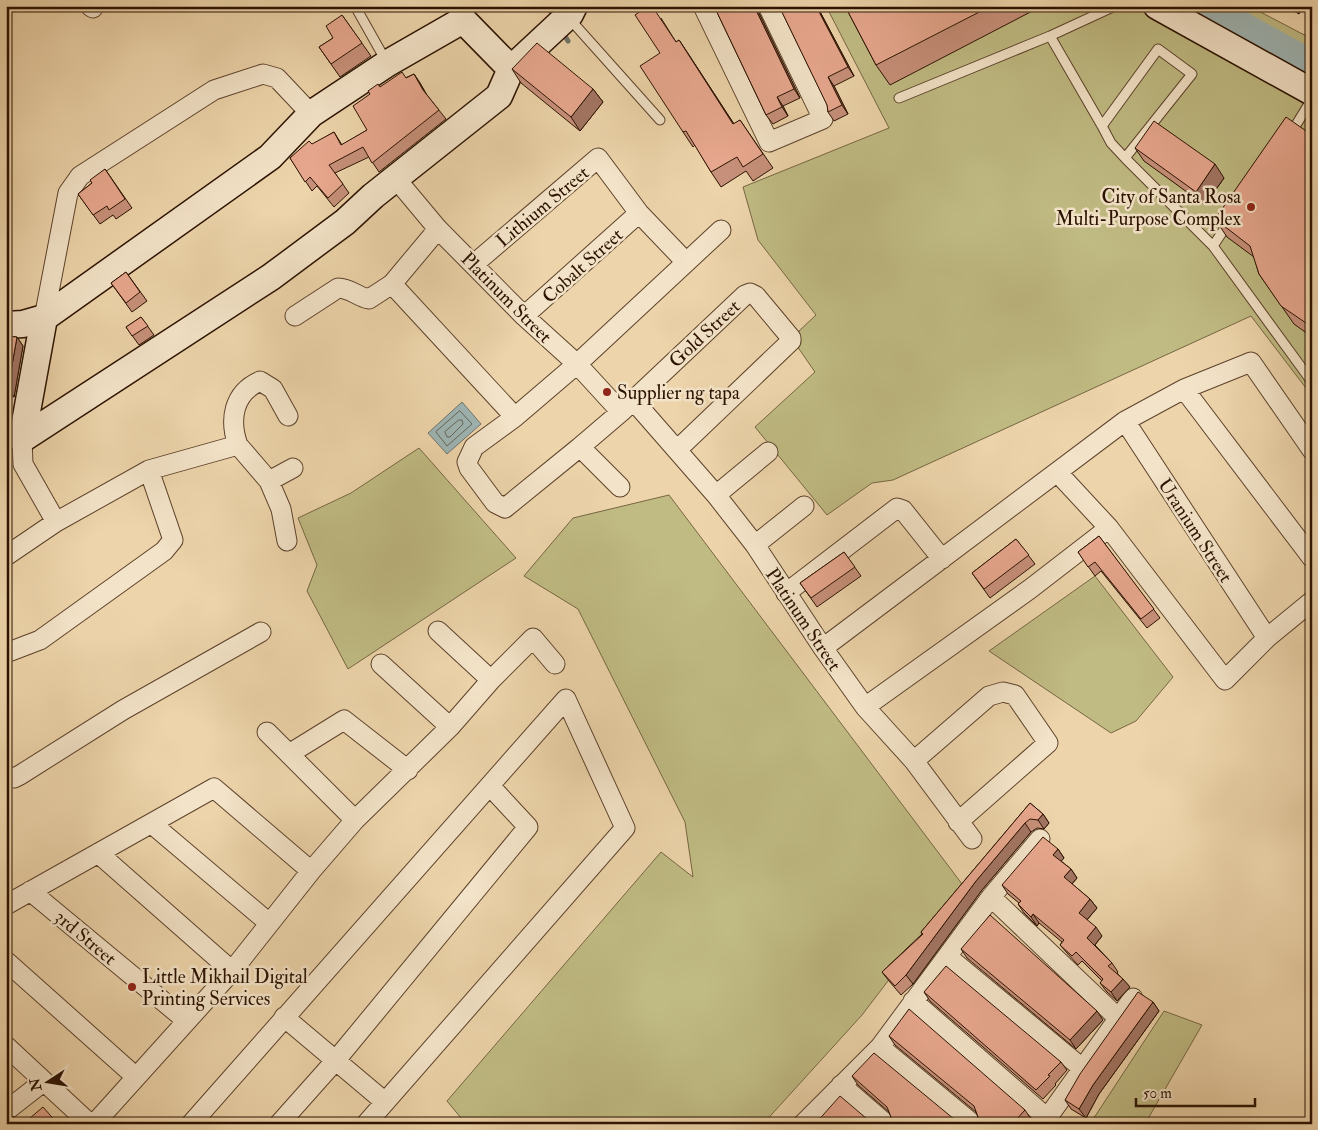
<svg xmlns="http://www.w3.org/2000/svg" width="1318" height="1130" font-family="'IM FELL Double Pica',serif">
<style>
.green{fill:#c0bb83;stroke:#766642}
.water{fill:#9eb5b4;stroke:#70746c}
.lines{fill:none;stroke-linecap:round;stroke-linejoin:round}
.shore{stroke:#64645a;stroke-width:1}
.stream{stroke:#70746c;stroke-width:5}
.river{stroke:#9eb5b4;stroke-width:29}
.lane-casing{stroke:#5c422b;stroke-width:11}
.street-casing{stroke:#5c422b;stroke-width:21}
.secondary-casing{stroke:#2b1201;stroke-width:29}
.lane{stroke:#f3e3c8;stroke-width:9}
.street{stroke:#f3e3c8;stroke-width:19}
.secondary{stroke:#f3e3c8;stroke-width:26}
.wall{fill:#c7907a;stroke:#2b1201}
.shaded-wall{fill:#a27563;stroke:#2b1201}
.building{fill:#e7a78e;stroke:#2b1201}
.poi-dot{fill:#8f2418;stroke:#f3e3c8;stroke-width:2}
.labels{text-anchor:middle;stroke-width:5;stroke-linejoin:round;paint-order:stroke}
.poi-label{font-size:19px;fill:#2b1201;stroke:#f3e3c8;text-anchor:start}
.street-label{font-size:19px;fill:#2b1201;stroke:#f3e3c8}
</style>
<rect width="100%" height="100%" fill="#edd4aa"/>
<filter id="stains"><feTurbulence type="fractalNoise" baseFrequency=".004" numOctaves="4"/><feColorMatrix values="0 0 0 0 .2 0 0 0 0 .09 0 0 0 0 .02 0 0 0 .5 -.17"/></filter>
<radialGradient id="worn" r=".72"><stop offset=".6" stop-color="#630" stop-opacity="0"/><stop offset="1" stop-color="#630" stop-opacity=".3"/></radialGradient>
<path class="green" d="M826,6H1117L1150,13L1312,102V396L1251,316L893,480L872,483L827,515L755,427L815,372L797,346L799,331L816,315L758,240L743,187L889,128Z
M1170,6H1249L1312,39V86Z
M419,448L516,558L348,669L307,591L317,565L298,518L351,493Z
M669,495L962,884L862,1015L763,1124H466L447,1101L661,852L693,877L685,822L578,609L524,576L573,518Z
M1095,576L1173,677L1136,721L1111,733L989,651Z
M1164,1011L1202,1025L1145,1124H1090Z"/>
<path class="water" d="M462,402L481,424L447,454L428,433Z"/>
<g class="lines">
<path class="shore" d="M460,411L472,424L447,446L436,432Z
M459,420H462L463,424L450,437H447L445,432Z"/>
<path class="stream" d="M548,6L555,19
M562,31L568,41"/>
<path class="river" d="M1206,6L1312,65"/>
<defs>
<path id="lane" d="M355,6L386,61
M571,16L576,26L660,120
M1050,36L1102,126
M899,98L1050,36L1115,6
M1291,133L1312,99
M1125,158L1192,74L1158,49L1102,126L1111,143L1125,158L1213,246
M1229,222L1213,246L1312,382"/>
<path id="street" d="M90,6L93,8
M703,6L769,142L823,119L768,6
M397,180L438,229L524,316L577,364L621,412
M474,264L598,158L639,213L685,261
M392,284L515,417
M295,316L338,288C350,288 358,297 369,299L392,284L438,229
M524,316L639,213
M44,318L68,193L80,176L214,90L263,74L277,78L311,114
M1184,389L1312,558
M633,400L716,495L755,545L823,648L865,707L914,761L972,839
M1125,421L1267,638
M22,439L23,464L56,522
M238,445C229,420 233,393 260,381L273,389L288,416
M580,447L505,508L495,503L469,468L467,462L474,447L515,417L577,364L721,230
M1058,473L1109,528L1225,680L1267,638L1312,601
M620,487L580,447L621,412L745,295L750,293L756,296L791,338V341L678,449
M716,495L768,452
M287,541L281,509L269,481L293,468
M755,545L804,506
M6,556L56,522L149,470L238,445L269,481
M786,593L897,508L903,510L942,559
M438,631L491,680
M823,648L1125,421L1184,389L1251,362L1312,450
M6,653L40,640L164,551L173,540L149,470
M381,664L450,727
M865,707L1030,589L1109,528
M267,732L355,820
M289,754L344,720L408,770
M914,761L989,696L1003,692L1015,695L1048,743L958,822
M6,777L14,778L20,775L123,710L261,632
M152,824L269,923
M98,853L232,971
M30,891L187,1021
M991,897L1118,1018
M6,905L214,788L311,871
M948,957L1082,1068
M6,961L136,1077
M913,1001L1047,1118
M284,1017L385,1102
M6,1046L90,1124
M880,1047L973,1124
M841,1085L886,1124
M6,1111L43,1082
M94,1124L232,971L311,871L355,820L450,727L491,680L533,638L555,664
M191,1124L566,699L625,828L366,1124
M279,1124L336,1060L528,827L491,787
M803,1124L880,1047L991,897L1040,839
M1043,1124L1133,998"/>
<path id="secondary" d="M1157,6L1312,92
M6,325L23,324L44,318L270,157L311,114L388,63L463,20L511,69
M22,439L271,277L345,222L373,196L499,96L511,69L570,14L574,6
M22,439L44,318"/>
</defs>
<use href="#lane" class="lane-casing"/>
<use href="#street" class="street-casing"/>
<use href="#secondary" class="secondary-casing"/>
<use href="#lane" class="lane"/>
<use href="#street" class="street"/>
<use href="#secondary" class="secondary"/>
</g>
<path class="wall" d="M714,6H757L758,11L800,98L783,106L788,116L773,124L766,115Z
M817,6L854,76L834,86L848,114L834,121L828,112Z
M845,6H1042L890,85L876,65Z
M1285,6H1303L1299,14Z
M342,15L371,56L340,77L319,47L333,38Z
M661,18L676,42L679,40L689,55L734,124L740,120L773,168L753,181L746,171L721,187L711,172L695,145L693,147L683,132L660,53Z
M512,69L593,89L603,102L580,131L521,83Z
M414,74L420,83L427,95L446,119L379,172L369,157L335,173L349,193L334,207L317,186L312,191L290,158L334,132L342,145L367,130L370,94Z
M1312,135V337L1294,324L1259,274L1254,257L1227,237L1215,219Z
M1135,148L1224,178L1205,205L1144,161Z
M105,169L132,208L116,219L113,215L100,224L78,194L92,183Z
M126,272L147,301L132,312L111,283Z
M141,317L154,335L139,345L126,327Z
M6,336L17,337L23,346L14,397L6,396Z
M1099,536L1160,618L1147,628L1101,571L1095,576L1078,552Z
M1016,539L1035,564L990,598L972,573Z
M844,552L861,576L817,607L800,583Z
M1030,803L1043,814L1049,823L1044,829L1037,828L1031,832L982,890L913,984L901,995L889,981L882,972L922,934L921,932Z
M1058,849L1064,858L1061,861L1071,869L1077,878L1072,884L1090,899L1097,908L1087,920L1102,936L1095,945L1112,963L1118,972L1117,973L1130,987L1117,1001L1107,992L1100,983L1102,981L1082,961L1078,965L1067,953L1060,945L1062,942L1039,923L1037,926L1024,913L1018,904L1019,903L1008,894L1002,885Z
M961,949L1103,1020L1076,1049L967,958Z
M924,992L1061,1062L1067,1070L1055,1084L1056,1085L1043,1099L930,1001Z
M1153,1002L1159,1011L1099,1094L1086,1118L1071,1109L1065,1100Z
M889,1036L1025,1110L1031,1119L1027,1124H972L978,1117L976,1112L895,1045Z
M852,1076L960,1124L889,1122L891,1117L889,1112L858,1085Z"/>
<path class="shaded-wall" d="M754,6H757L758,11L800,98L794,89Z
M816,6H817L854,76L848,67Z
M1294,6H1303L1299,14Z
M679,40L689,55L743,138L733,124Z
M414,74L420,83L429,99L423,90Z
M828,77L834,86L848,114L842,105Z
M593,89L603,102L580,131L571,117Z
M777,97L783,106L788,116L782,107Z
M1215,164L1224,178L1205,205L1196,192Z
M17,337L23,346L14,397L8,388Z
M1043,814L1049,823L1044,829L1038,820Z
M1025,823L1031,832L982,890L913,984L906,975L976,881Z
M1058,849L1064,858L1059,864L1053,855Z
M1071,869L1077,878L1070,886L1064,877Z
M1090,899L1097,908L1085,922L1079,913Z
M1033,914L1039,923L1037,926L1031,917Z
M1096,927L1102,936L1093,947L1087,938Z
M1123,979L1130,987L1117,1001L1111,992Z
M1153,1002L1159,1011L1099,1094L1086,1118L1079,1109L1093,1085Z
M1097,1011L1103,1020L1076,1049L1070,1040Z"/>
<path class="building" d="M648,6H652L676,42L679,40L733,124L740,120L763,154L743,167L737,157L711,172L686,131L683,132L640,66L660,53L635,15Z
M714,6H754L794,89L777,97L782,107L766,115Z
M779,6H816L848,67L828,77L842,105L828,112L827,105Z
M845,6H991L876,65Z
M342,15L362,43L331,64L319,47L333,38L326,26Z
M537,43L593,89L571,117L512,69Z
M402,72L406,78L414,74L423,90L439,110L372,163L363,147L329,165L343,184L328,198L310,177L305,182L290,158L309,141L312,144L334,132L341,145L367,130L353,106L370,94L368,91L378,84L380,87Z
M1286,117L1312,135V327L1281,306L1259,274L1250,246L1215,219Z
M1154,121L1215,164L1196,192L1135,148Z
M105,169L125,199L109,210L107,206L93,215L78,194L92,183L90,180Z
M126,272L140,292L126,303L111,283Z
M141,317L148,326L132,336L126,327Z
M6,336L17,337L8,388H6Z
M1099,536L1154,609L1141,619L1095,562L1088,567L1078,552Z
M1016,539L1029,555L984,589L972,573Z
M844,552L855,567L811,598L800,583Z
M1030,803L1043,814L1038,820L1030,819L1025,823L976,881L906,975L895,986L882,972L923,934L921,932Z
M1043,837L1058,849L1053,855L1071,869L1064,877L1090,899L1079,913L1096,927L1087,938L1112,963L1108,966L1123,979L1111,992L1100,983L1103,979L1076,952L1072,956L1060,945L1064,940L1033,914L1031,917L1018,904L1021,901L1002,885Z
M990,915L1097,1011L1070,1040L961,949Z
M946,966L1061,1062L1048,1075L1050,1076L1036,1090L924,992Z
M1138,992L1153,1002L1093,1085L1079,1109L1065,1100L1080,1074Z
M909,1009L1025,1110L1014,1122L1016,1124H972L978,1117L974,1106L889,1036Z
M874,1053L960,1124H886L889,1122L891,1117L887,1107L852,1076Z
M840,1096L873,1124H815Z
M43,1107L58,1124H23Z
M13,1116L20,1124H6V1121Z"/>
<g class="poi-dot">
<circle cx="1251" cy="207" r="5"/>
<circle cx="607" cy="392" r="5"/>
<circle cx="132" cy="987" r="5"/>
</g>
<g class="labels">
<g class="poi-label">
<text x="1241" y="203" text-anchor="end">City of Santa Rosa<tspan x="1241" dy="22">Multi-Purpose Complex</tspan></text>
<text x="617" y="399">Supplier ng tapa</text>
<text x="142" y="983">Little Mikhail Digital<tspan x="142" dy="22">Printing Services</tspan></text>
</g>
<g class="street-label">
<text transform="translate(542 206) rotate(-40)" y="7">Lithium Street</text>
<text transform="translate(582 265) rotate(-42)" y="7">Cobalt Street</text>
<text transform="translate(507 297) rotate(45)" y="7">Platinum Street</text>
<text transform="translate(704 333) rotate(-43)" y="7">Gold Street</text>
<text transform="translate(1196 530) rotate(57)" y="7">Uranium Street</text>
<text transform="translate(804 619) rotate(56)" y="7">Platinum Street</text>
<text transform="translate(86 937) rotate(40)" y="7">3rd Street</text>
</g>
</g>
<rect width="1318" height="1130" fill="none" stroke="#edd4aa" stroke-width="25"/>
<rect x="8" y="8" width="1303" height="1115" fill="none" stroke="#2b1201" stroke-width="2.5"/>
<rect x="12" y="12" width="1293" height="1105" fill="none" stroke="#2b1201"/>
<g transform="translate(48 1082) rotate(258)" stroke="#f3e3c8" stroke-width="4" paint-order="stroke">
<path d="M0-4L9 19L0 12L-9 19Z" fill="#2b1201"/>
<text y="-8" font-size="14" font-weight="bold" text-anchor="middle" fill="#2b1201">N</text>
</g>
<path d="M1136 1098v8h119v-8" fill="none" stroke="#2b1201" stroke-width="2.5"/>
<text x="1143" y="1098" font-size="15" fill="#2b1201" stroke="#f3e3c8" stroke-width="4" paint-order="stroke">50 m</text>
<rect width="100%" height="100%" filter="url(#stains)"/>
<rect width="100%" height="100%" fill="url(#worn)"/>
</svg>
